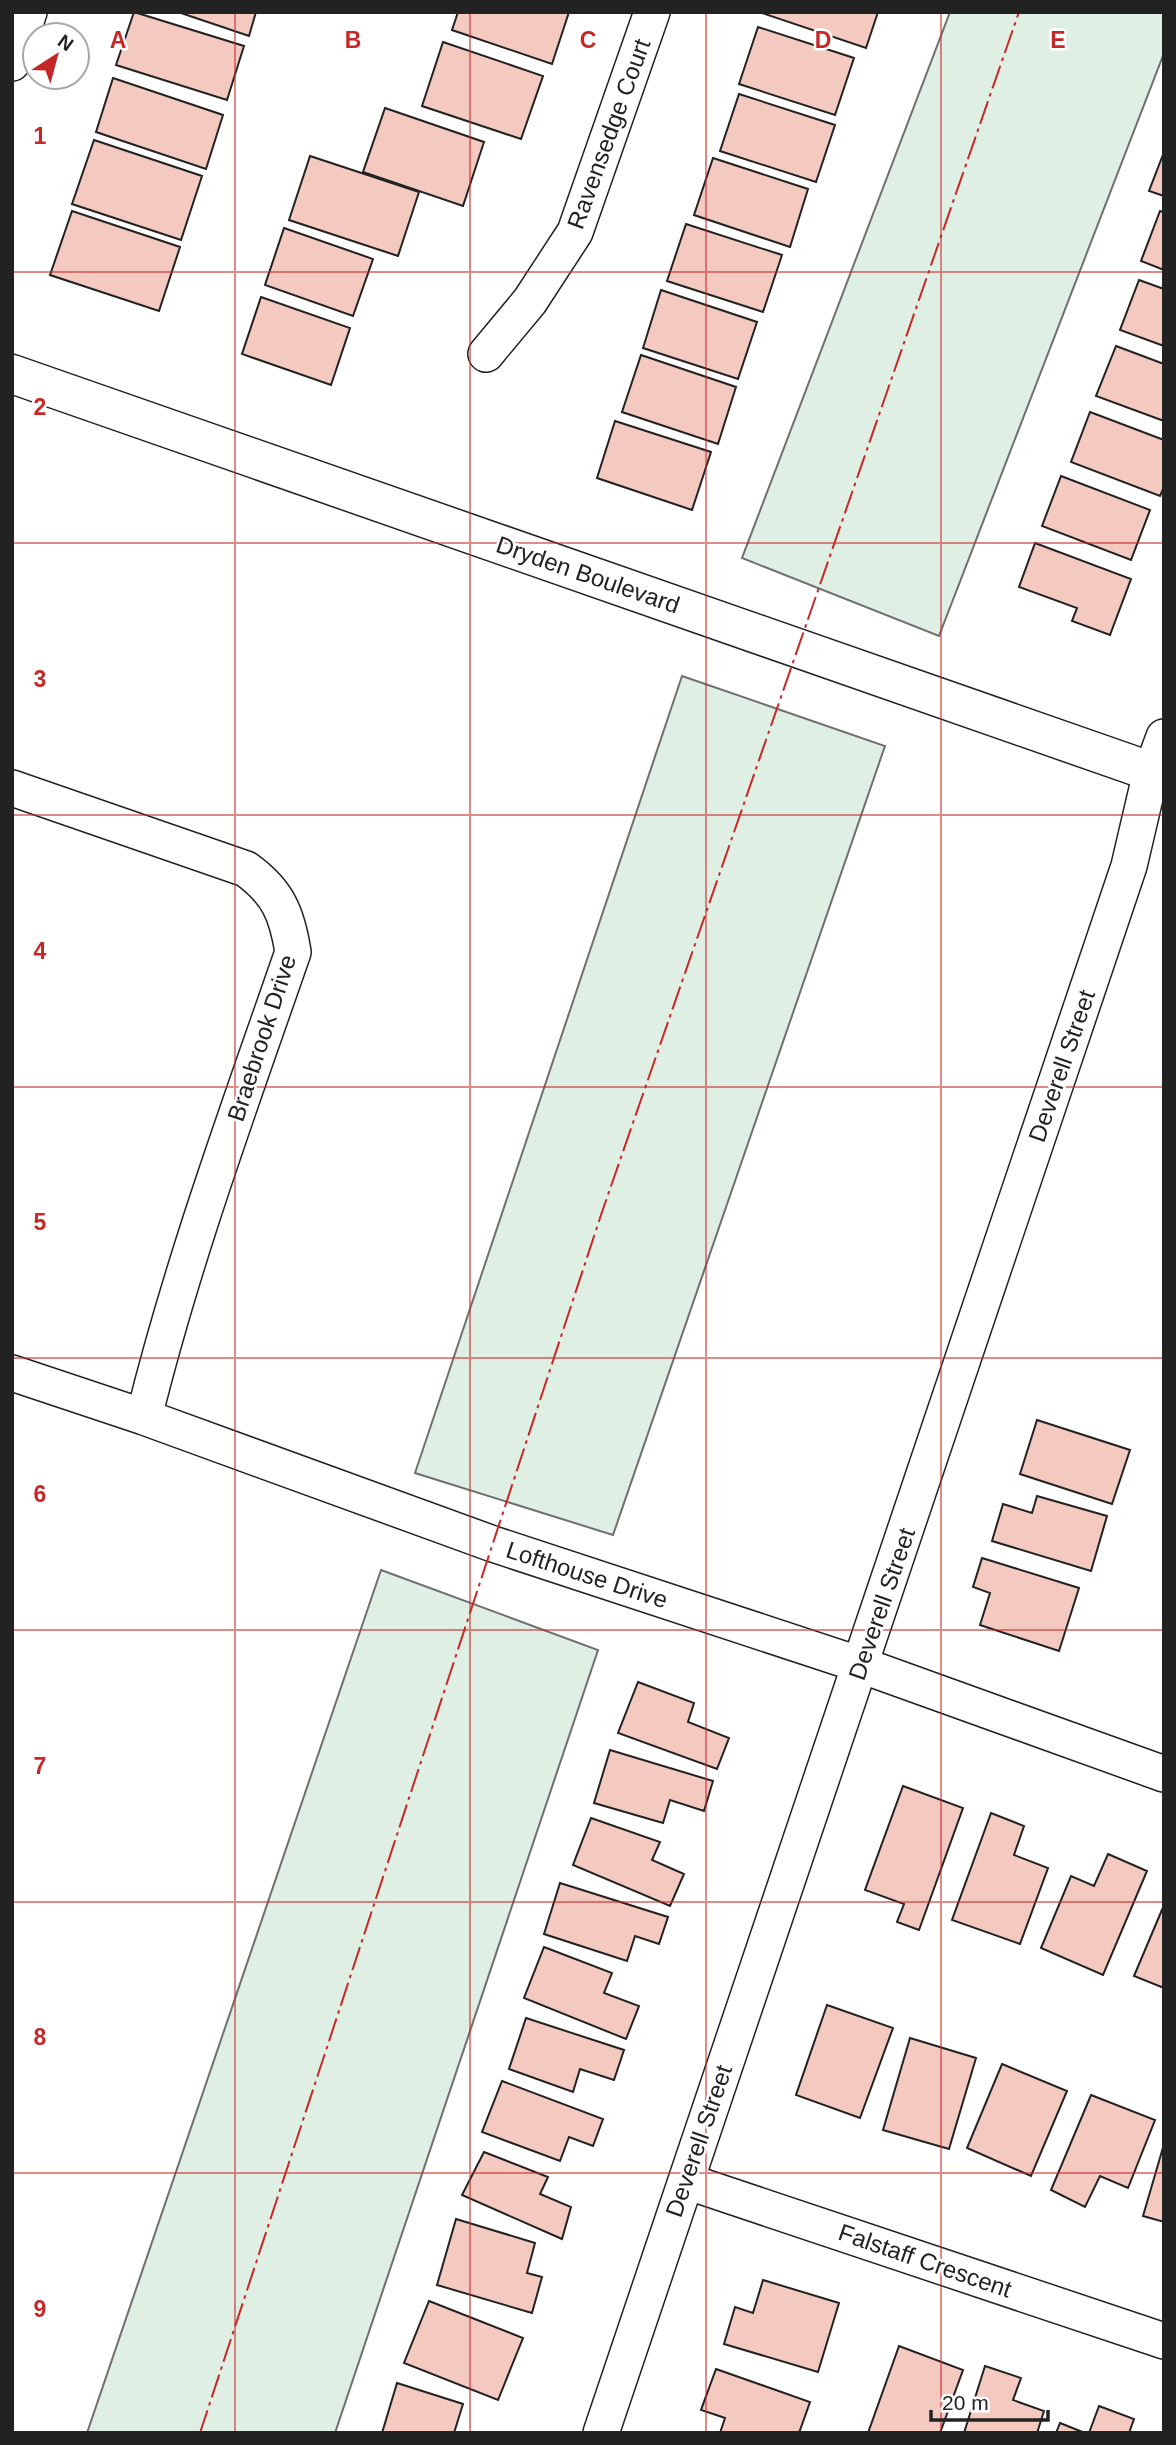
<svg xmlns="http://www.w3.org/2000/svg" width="1176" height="2445" font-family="Arial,sans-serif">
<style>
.green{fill:#e0efe3;stroke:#6f6f6f;stroke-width:2}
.building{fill:#f3c9c0;stroke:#222;stroke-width:2}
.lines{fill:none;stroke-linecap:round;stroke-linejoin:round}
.street-casing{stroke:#222;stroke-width:38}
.secondary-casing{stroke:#222;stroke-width:41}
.street{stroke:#fff;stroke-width:35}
.secondary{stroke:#fff;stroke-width:38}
.power{stroke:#c62828;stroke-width:2;stroke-dasharray:24 5 3.5 5;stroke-linecap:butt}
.grid{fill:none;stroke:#c62828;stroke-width:2;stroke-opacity:0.55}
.labels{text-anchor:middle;stroke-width:5;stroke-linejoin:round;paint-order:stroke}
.street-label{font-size:24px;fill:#222;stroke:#fff}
.grid-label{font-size:23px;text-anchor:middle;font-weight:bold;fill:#c62828;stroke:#fff;stroke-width:5;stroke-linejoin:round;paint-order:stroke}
</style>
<rect width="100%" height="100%" fill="#fff"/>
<path class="green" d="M950,12H1164V53L939,636L742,558Z
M682,676L885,746L613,1535L415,1473Z
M381,1570L598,1650L335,2433H87Z"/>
<path class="building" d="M134,12L244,46L227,100L116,65Z
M178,12H256L249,36Z
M458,12H569L552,64L452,30Z
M759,12H878L866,48Z
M758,27L854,58L835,115L739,84Z
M443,42L543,76L521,139L422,106Z
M113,78L223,115L206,169L96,132Z
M739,94L835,125L816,182L720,151Z
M385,108L484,142L463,206L363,172Z
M94,140L202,176L181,240L72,204Z
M1164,152V196L1149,191Z
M310,156L419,192L398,256L289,220Z
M713,158L808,189L790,247L694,215Z
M72,211L180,247L159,311L50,275Z
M1160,211L1164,212V270L1141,261Z
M686,224L782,255L763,312L667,281Z
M284,228L373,259L353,316L265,285Z
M1139,280L1164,289V346L1120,330Z
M661,290L757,322L738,379L643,348Z
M261,297L350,328L331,385L242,354Z
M1116,346L1164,364V421L1096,396Z
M641,355L736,387L718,444L622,412Z
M1090,412L1164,440V487L1160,496L1071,462Z
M615,421L711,452L692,510L597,478Z
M1061,476L1150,510L1131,560L1042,526Z
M1035,543L1131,579L1110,635L1072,621L1077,608L1019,587Z
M1037,1420L1130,1450L1112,1504L1020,1474Z
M1037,1496L1107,1516L1091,1571L992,1541L1003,1504L1032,1513Z
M982,1558L1079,1588L1059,1651L980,1625L990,1593L973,1587Z
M638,1682L694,1703L688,1722L729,1738L717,1769L618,1733Z
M610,1750L713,1781L704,1811L670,1800L663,1823L594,1803Z
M903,1786L963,1808L919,1930L897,1922L904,1904L865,1890Z
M991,1813L1024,1826L1014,1855L1048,1868L1020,1944L952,1920Z
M591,1818L660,1842L652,1860L684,1874L670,1906L573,1865Z
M1108,1854L1147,1871L1103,1975L1041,1948L1071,1876L1094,1886Z
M560,1883L668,1917L659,1944L635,1936L627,1961L544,1934Z
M1164,1905V1988L1134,1976Z
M544,1947L612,1973L604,1993L639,2006L626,2039L524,1998Z
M827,2005L893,2028L860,2118L796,2095Z
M526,2018L624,2050L614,2080L580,2069L573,2092L509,2069Z
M910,2038L976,2058L949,2149L883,2130Z
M1002,2064L1067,2091L1031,2176L967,2148Z
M502,2081L603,2119L593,2146L569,2137L560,2161L482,2132Z
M1091,2095L1155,2120L1128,2188L1100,2176L1085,2207L1051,2190Z
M1164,2144V2222L1143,2216Z
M484,2152L548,2177L540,2194L571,2207L562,2239L462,2195Z
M456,2219L535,2243L527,2273L542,2277L532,2313L437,2285Z
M763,2280L839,2303L818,2372L724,2344L735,2307L753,2313Z
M429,2301L523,2338L498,2400L404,2363Z
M899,2346L963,2370L940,2433H868Z
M985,2366L1021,2378L1013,2400L1044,2411L1037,2433H964Z
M716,2369L810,2402L799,2433H720L725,2418L701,2410Z
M397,2383L463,2404L454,2433H382Z
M1099,2406L1134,2419L1129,2433H1089Z
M1060,2423L1085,2433H1056Z"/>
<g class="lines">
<defs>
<path id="street" d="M12,63L29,12
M486,354L530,301L575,232L652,12
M12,788L246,869C278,892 287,914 293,952C240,1105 183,1259 144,1417
M12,1373L144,1417L493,1544L861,1665L1164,1774
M686,2181L1164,2341
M601,2433L1129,866L1151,772L1164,737"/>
<path id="secondary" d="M12,374L1164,776"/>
</defs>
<use href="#street" class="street-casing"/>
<use href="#secondary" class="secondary-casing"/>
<use href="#street" class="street"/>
<use href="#secondary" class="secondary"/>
<path class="power" d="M200,2433L602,1212L1019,12"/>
</g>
<path class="grid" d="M235,12V2433M470,12V2433M706,12V2433M941,12V2433M12,272H1164M12,543H1164M12,815H1164M12,1087H1164M12,1358H1164M12,1630H1164M12,1902H1164M12,2173H1164"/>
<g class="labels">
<g class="street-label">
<text transform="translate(609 134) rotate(-70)" y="8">Ravensedge Court</text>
<text transform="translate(588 575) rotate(19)" y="8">Dryden Boulevard</text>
<text transform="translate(262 1038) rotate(-72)" y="8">Braebrook Drive</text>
<text transform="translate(1062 1066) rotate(-71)" y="8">Deverell Street</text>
<text transform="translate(587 1575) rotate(18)" y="8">Lofthouse Drive</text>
<text transform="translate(882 1604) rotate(-71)" y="8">Deverell Street</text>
<text transform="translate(699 2141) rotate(-71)" y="8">Deverell Street</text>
<text transform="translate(925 2261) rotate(19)" y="8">Falstaff Crescent</text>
</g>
</g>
<g class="grid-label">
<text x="118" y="48">A</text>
<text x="353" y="48">B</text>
<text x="588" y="48">C</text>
<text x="823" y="48">D</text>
<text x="1058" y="48">E</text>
<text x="40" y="144">1</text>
<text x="40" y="415">2</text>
<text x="40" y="687">3</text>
<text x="40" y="959">4</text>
<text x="40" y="1230">5</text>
<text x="40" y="1502">6</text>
<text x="40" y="1774">7</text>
<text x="40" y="2045">8</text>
<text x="40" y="2317">9</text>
</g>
<rect width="1176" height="2445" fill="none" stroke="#222222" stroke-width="28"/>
<g transform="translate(56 56) rotate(36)"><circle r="33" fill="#ffffff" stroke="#a7a7a7" stroke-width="2"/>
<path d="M0-5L12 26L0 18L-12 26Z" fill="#c62828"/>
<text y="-10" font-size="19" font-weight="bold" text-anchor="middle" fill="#222222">N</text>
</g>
<path d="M931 2410v10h117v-10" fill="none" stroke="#222222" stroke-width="3.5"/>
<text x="942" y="2410" font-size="21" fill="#222222" stroke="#ffffff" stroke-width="5" paint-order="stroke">20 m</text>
</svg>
